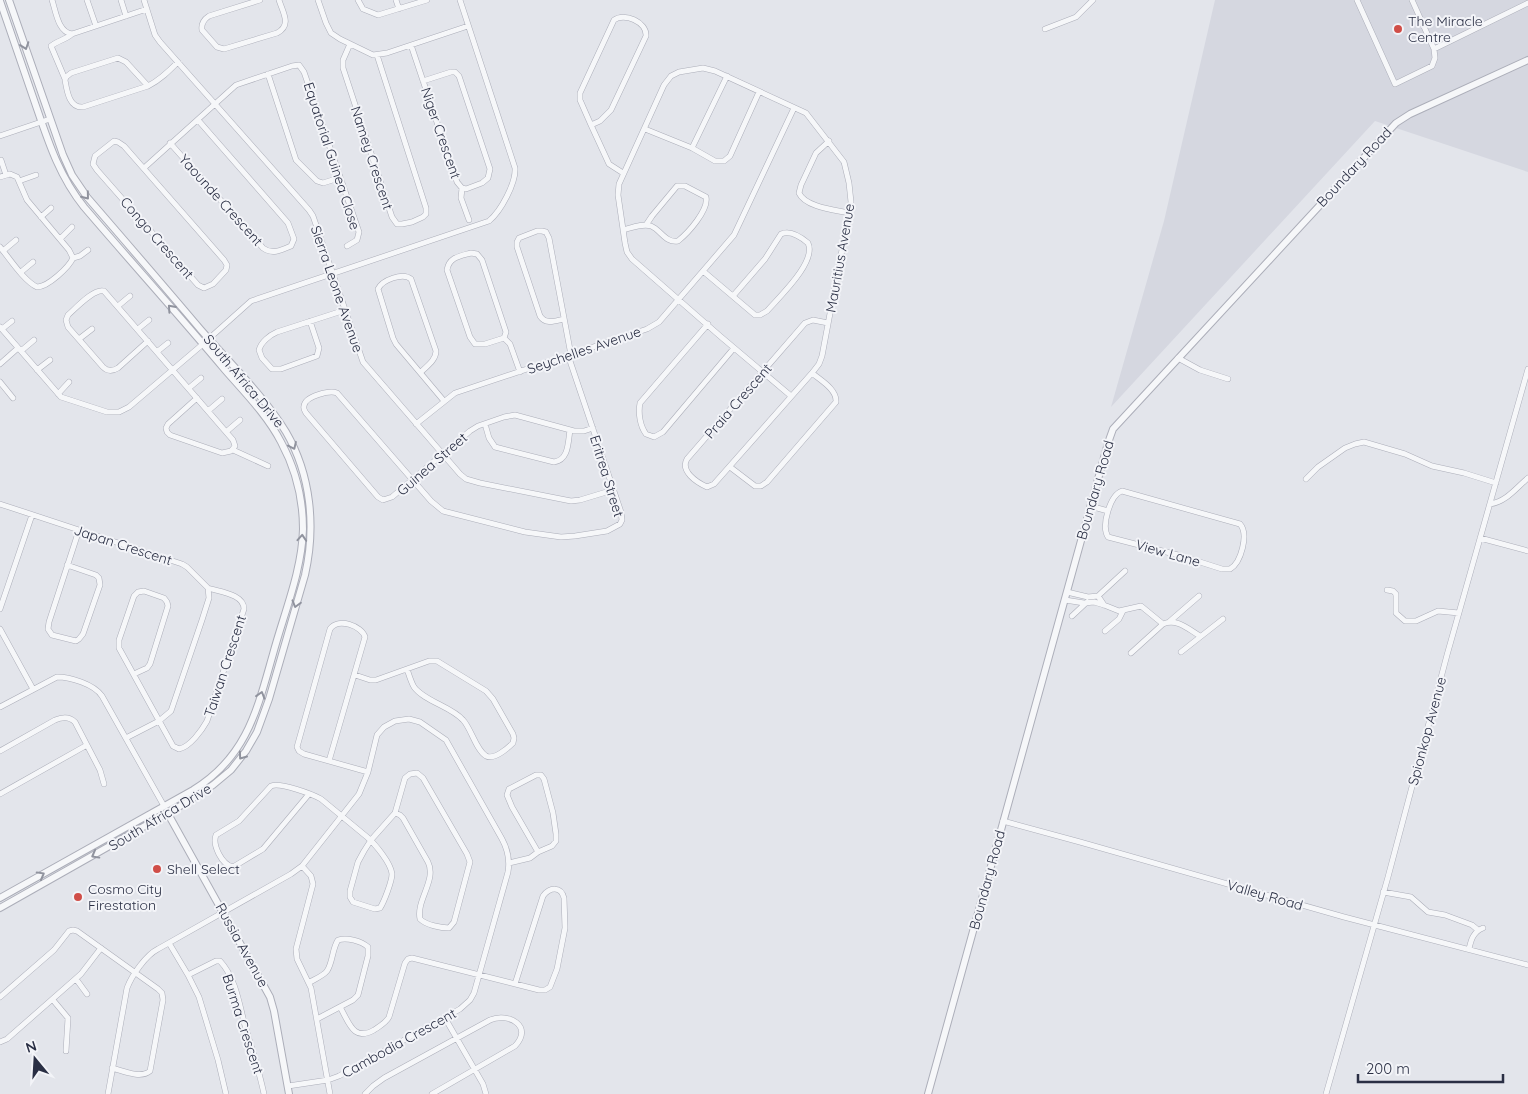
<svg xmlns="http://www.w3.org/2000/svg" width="1528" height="1094" font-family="Quicksand,sans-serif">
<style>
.built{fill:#d5d7e0}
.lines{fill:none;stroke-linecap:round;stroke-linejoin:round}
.minor-casing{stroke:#acaeb9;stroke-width:6}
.tertiary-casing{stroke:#acaeb9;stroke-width:8}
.minor{stroke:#f6f7f9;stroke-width:5}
.tertiary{stroke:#f6f7f9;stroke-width:6}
.oneway{stroke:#90939e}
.poi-dot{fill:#d04e48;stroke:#f3f4f8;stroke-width:2}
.labels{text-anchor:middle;stroke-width:4;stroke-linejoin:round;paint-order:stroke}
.poi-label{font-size:14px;fill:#2a2f44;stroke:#f3f4f8;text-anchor:start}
.street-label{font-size:14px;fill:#2a2f44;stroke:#f3f4f8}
</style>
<rect width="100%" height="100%" fill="#e3e5eb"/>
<path class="built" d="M1215,0H1528V172L1375,121L1111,407L1164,221Z"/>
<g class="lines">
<defs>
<path id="minor" d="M52,0C56,12 58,32 72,34L147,9
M87,0L96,26
M121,0L126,16
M144,0L155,35L160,42L309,210L313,216L363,362L460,474L466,479L480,483L571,501L580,500L613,490
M260,0L209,16C203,20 201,24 202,30L217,47L224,49L277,33C292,25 283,13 279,0
M318,0L326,23L331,33L340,39L373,55L387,53L468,26
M358,0L363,9L378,15L427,0
M396,0L399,9
M1357,0L1395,84L1432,66L1435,58L1434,49
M1412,0L1434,49L1528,3
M1045,29L1076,17L1093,0
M350,44L343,60V68L392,217L397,224H402L412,222L423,217L426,214V208L377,55
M411,45L457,182L462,188L466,189L482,183L488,178L490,169L459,76L455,72H451L423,81
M268,74L296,160L317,181L323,183L339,178
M65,79L51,46C57,41 65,40 72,34
M148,86L126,62L118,58L71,73L66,77L65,80C67,91 69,108 83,107L148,86C160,80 169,71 178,62
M591,125L580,100V93L614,20C624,12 647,22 646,36L611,110L600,121L591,125L609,164L623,173
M645,129L692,148L715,161H724L730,156L759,92
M0,136L50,119
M114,141L118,142L124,146L224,260L227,265L226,270L213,284L204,288L198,285L97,170L93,164L95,156Z
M829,141L816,153L801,185L799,193C805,207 835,210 849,213
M170,143L263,248C272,255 282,250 291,246L294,239L288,223L198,120
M692,148L727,76
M1,160L6,175
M144,168L236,85L292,66L299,65L304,72L359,232L357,240L347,246
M0,177L10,174L17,177L27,200L69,250L73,258C69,267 48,287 37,287C24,281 10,259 0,247
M19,181L36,175
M462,188L461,198L469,220
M41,217L51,208
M623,230C631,228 643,223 651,226C661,230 665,243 678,241C688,233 709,210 706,197L685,186H677L652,216L646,225
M60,239L72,227
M3,251L16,240
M471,253L477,254L482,260L506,332L504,338L485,344H475L470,337L447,270C449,257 460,256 471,253Z
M73,258L80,256L88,250
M703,271L755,315H760L767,311C779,297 817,262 808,243C801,237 790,230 781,234L765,259L733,296
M21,272L33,262
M118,306L130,296
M564,319C555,321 546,325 540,316L517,247V242L519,238L537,231H542L546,232L549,238L571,355
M310,321L319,348L317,356L281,369H272L262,358L259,350C261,342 270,335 277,332L345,310
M708,324L640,403C638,413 640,426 646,434L654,437L663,432L734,348
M0,327L61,397L107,412H119L129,407L203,344L251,301L489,221C501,211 516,183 515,168L460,0
M2,329L12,321
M138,329L149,320
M504,338L510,344L520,372
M79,339L92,329
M148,341L118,368C113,371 108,372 103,367L68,327L66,320L68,315C76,308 94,288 104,291L233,440L235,446L231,451L222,453L170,435L167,432L166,428L168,424L197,398
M21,351L34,340
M158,351L168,343
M568,355L621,512L622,520L620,524L607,531L575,536L561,537L525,532L443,511L431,501L337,393C330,390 305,396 304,406C303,409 305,411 306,413L378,497L383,500L392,497L470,431L478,426L504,417L515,415L574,431H584L593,428
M1178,358L1200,370L1228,379
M0,364L18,348
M37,370L50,360
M421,372C427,366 436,360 436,351L411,279C403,272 382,280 378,289L393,338L396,344L444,401
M0,382L13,398
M189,388L201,378
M58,394L69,382
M791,396C767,376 744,356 720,336L632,259L627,252L625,243L618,195L619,184L664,85L671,76L679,72L703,68L715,71L806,113L844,162L849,183L851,202L822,356L819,364L812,373L714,484L707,487C696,482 680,471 687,459L805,323L813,320L828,323
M208,411L222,399
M416,424L455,393L647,329L659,322L734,235L794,108
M485,424L489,438L495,447L554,462C569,460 568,442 570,430
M226,432L240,420
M233,450L268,466
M730,467L755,486H761L767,482L836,402C837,389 820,380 812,373
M1306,479L1318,467L1345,448L1355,444L1364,442L1405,454L1432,466L1464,473L1496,483
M1122,491L1240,524C1249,534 1241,563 1230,569H1222L1178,555L1108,537C1101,526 1110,495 1122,491Z
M0,504L182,564L187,567L208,588L209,598L202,620L171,711L159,721L126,738
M1490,504C1506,502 1516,488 1528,478
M1090,506L1108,511
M1480,538L1528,551
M67,565L96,575L99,578L100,585L83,634L79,639L76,641L52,635L48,629L49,622L79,530
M1387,590L1393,591L1396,594V613L1405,621H1416L1438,611L1459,613
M1067,592L1088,597L1098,596L1104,605
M1098,596L1125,571
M1065,600L1084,603L1094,602L1104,605L1119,611L1141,606L1163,624C1177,618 1188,629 1200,636
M0,609L32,515
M1072,616L1087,602
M1169,622L1199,596
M0,629L33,689
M1105,631L1119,619L1123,611
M1181,652L1223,619
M1131,653L1163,624
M134,674L147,668L150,664L168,606L167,602L164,598L144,591L138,592L134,596L119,640V648L173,746L179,749C190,747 202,730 207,721L244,609C244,594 220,592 208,588
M355,675L370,680H376L429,661H437L486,691L493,699L513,734L514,738L513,743C507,749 494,760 486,756C476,750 471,728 463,720C452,707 424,701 414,687C411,682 409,675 407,669
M0,707L57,677C70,677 94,684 102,696L164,806
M0,751L55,720C62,717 69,716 75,722L100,770L104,784
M329,761L365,637C362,626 338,617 330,629L297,747L299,751L304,754L368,772
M0,794L87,745
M309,794L263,849L233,867C222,865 212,845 216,835L239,821L271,786C280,782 312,794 321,799L367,837C375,844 391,863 392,874C392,881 384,902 380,908L375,909L353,902L350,897V891L358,862L364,851L371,840L395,813L405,778L410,774L417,773L423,778L467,854L470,862L454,922L449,928C441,928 426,925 420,919C416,900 437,880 428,862L403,818L400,815L395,813
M1003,821L1080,842L1344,917L1528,965
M509,863L530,858L538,852L552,846L556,841V834L553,813L544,779L541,775H536L509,789L507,795L512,807L538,852
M302,866L311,876L313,884L296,949L297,959L311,988L330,1094
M1383,892L1411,897L1428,912L1445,915L1472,925L1478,930
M169,943L188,975L199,997L218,1060L226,1094
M1469,949C1471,940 1473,932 1483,928
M188,975L216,961H220C235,977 239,1002 244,1022C251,1046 259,1070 264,1094
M76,979L87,994
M310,982C315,979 323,976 327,971C333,962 332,949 338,940C347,937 361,941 368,947V956L358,995L353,1000L317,1019
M0,997L54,950L69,931L73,930L77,931L158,989L162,993L163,1000L150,1071C141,1079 123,1071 112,1068
M53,1000L68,1018L66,1051
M340,1007C349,1022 353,1042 374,1030C380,1026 386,1023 389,1017L405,963L408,959L412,958L539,990H545L550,987L557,969L565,928L564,898C561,886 550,887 543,896L515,984
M445,1018L483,1084L486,1094
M0,1042L7,1039L81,974L101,948
M108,1094L127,988C132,975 146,955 158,949L291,874L302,866L359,794L368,772L377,735L384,727L395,721L409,719L420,722L446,740L502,839C508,850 510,860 508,872L474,993L470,1000L460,1009L339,1076L328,1080L288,1086
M365,1094L373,1086L384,1078L490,1020C508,1012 534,1026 515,1046L432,1094
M1326,1094L1388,877L1447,655L1528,369"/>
<path id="tertiary" d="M0,1C12,35 23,69 35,103C48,141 59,176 84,207C131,262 179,315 225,370C245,393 267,415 281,442C295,468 303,499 303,529C302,571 284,613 273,654C257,710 247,757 193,790L0,898
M167,812L270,997L274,1011L289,1094
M0,908L189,801L213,785L231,770L246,751L257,732L269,699L305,575C316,527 311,475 286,432C264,396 229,362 201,330C163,285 125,241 87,197L72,175L63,155L9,0
M928,1094L1108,443L1113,429L1396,123L1410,114L1528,60"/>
</defs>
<use href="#minor" class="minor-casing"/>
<use href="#tertiary" class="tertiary-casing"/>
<use href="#minor" class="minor"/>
<use href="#tertiary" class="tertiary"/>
</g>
<defs><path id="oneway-chevron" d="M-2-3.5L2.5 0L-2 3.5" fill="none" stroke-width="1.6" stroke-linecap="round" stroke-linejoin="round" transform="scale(1.25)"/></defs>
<g class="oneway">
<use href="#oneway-chevron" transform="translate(25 46) rotate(71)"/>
<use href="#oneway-chevron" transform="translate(86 196) rotate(51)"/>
<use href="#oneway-chevron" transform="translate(171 308) rotate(-132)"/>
<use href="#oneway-chevron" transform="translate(293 446) rotate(65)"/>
<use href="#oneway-chevron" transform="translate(302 538) rotate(-86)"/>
<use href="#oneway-chevron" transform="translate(296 604) rotate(106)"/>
<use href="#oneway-chevron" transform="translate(261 695) rotate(-73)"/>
<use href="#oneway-chevron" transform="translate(242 756) rotate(126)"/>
<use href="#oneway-chevron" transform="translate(95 855) rotate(151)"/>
<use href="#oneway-chevron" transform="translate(41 875) rotate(-29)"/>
</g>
<g class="poi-dot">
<circle cx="1398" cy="29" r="5"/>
<circle cx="157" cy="869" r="5"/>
<circle cx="78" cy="897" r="5"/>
</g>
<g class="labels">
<g class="poi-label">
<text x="1408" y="26">The Miracle<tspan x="1408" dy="16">Centre</tspan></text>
<text x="167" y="874">Shell Select</text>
<text x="88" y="894">Cosmo City<tspan x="88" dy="16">Firestation</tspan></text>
</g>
<g class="street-label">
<text transform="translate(441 133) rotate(71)" y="5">Niger Crescent</text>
<text transform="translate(332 156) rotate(72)" y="5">Equatorial Guinea Close</text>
<text transform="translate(372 158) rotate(72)" y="5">Namey Crescent</text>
<text transform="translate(1354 167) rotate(-47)" y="5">Boundary Road</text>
<text transform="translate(221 200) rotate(48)" y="5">Yaounde Crescent</text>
<text transform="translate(157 238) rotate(49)" y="5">Congo Crescent</text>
<text transform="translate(840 258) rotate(-80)" y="5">Mauritius Avenue</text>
<text transform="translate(337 289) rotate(71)" y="5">Sierra Leone Avenue</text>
<text transform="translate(584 350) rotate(-19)" y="5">Seychelles Avenue</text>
<text transform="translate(244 381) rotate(50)" y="5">South Africa Drive</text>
<text transform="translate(738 401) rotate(-49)" y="5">Praia Crescent</text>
<text transform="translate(432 464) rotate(-41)" y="5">Guinea Street</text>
<text transform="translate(607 476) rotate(73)" y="5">Eritrea Street</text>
<text transform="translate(1095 490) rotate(-74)" y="5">Boundary Road</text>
<text transform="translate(123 545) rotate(18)" y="5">Japan Crescent</text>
<text transform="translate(1168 553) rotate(16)" y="5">View Lane</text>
<text transform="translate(225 666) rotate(-72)" y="5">Taiwan Crescent</text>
<text transform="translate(1427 731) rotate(-75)" y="5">Spionkop Avenue</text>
<text transform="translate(160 817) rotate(-31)" y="5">South Africa Drive</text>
<text transform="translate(987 880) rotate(-75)" y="5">Boundary Road</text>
<text transform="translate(1265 895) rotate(16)" y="5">Valley Road</text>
<text transform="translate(242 945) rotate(61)" y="5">Russia Avenue</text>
<text transform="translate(243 1024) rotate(72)" y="5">Burma Crescent</text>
<text transform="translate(399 1043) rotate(-29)" y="5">Cambodia Crescent</text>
</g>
</g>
<g transform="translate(35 1059) rotate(342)" stroke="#f3f4f8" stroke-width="4" paint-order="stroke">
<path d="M0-4L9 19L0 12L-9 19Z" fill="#2a2f44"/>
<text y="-8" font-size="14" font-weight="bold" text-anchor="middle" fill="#2a2f44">N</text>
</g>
<path d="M1358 1074v8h145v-8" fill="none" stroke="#2a2f44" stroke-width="2.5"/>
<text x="1366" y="1074" font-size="15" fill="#2a2f44" stroke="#f3f4f8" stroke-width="4" paint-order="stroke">200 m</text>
</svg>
